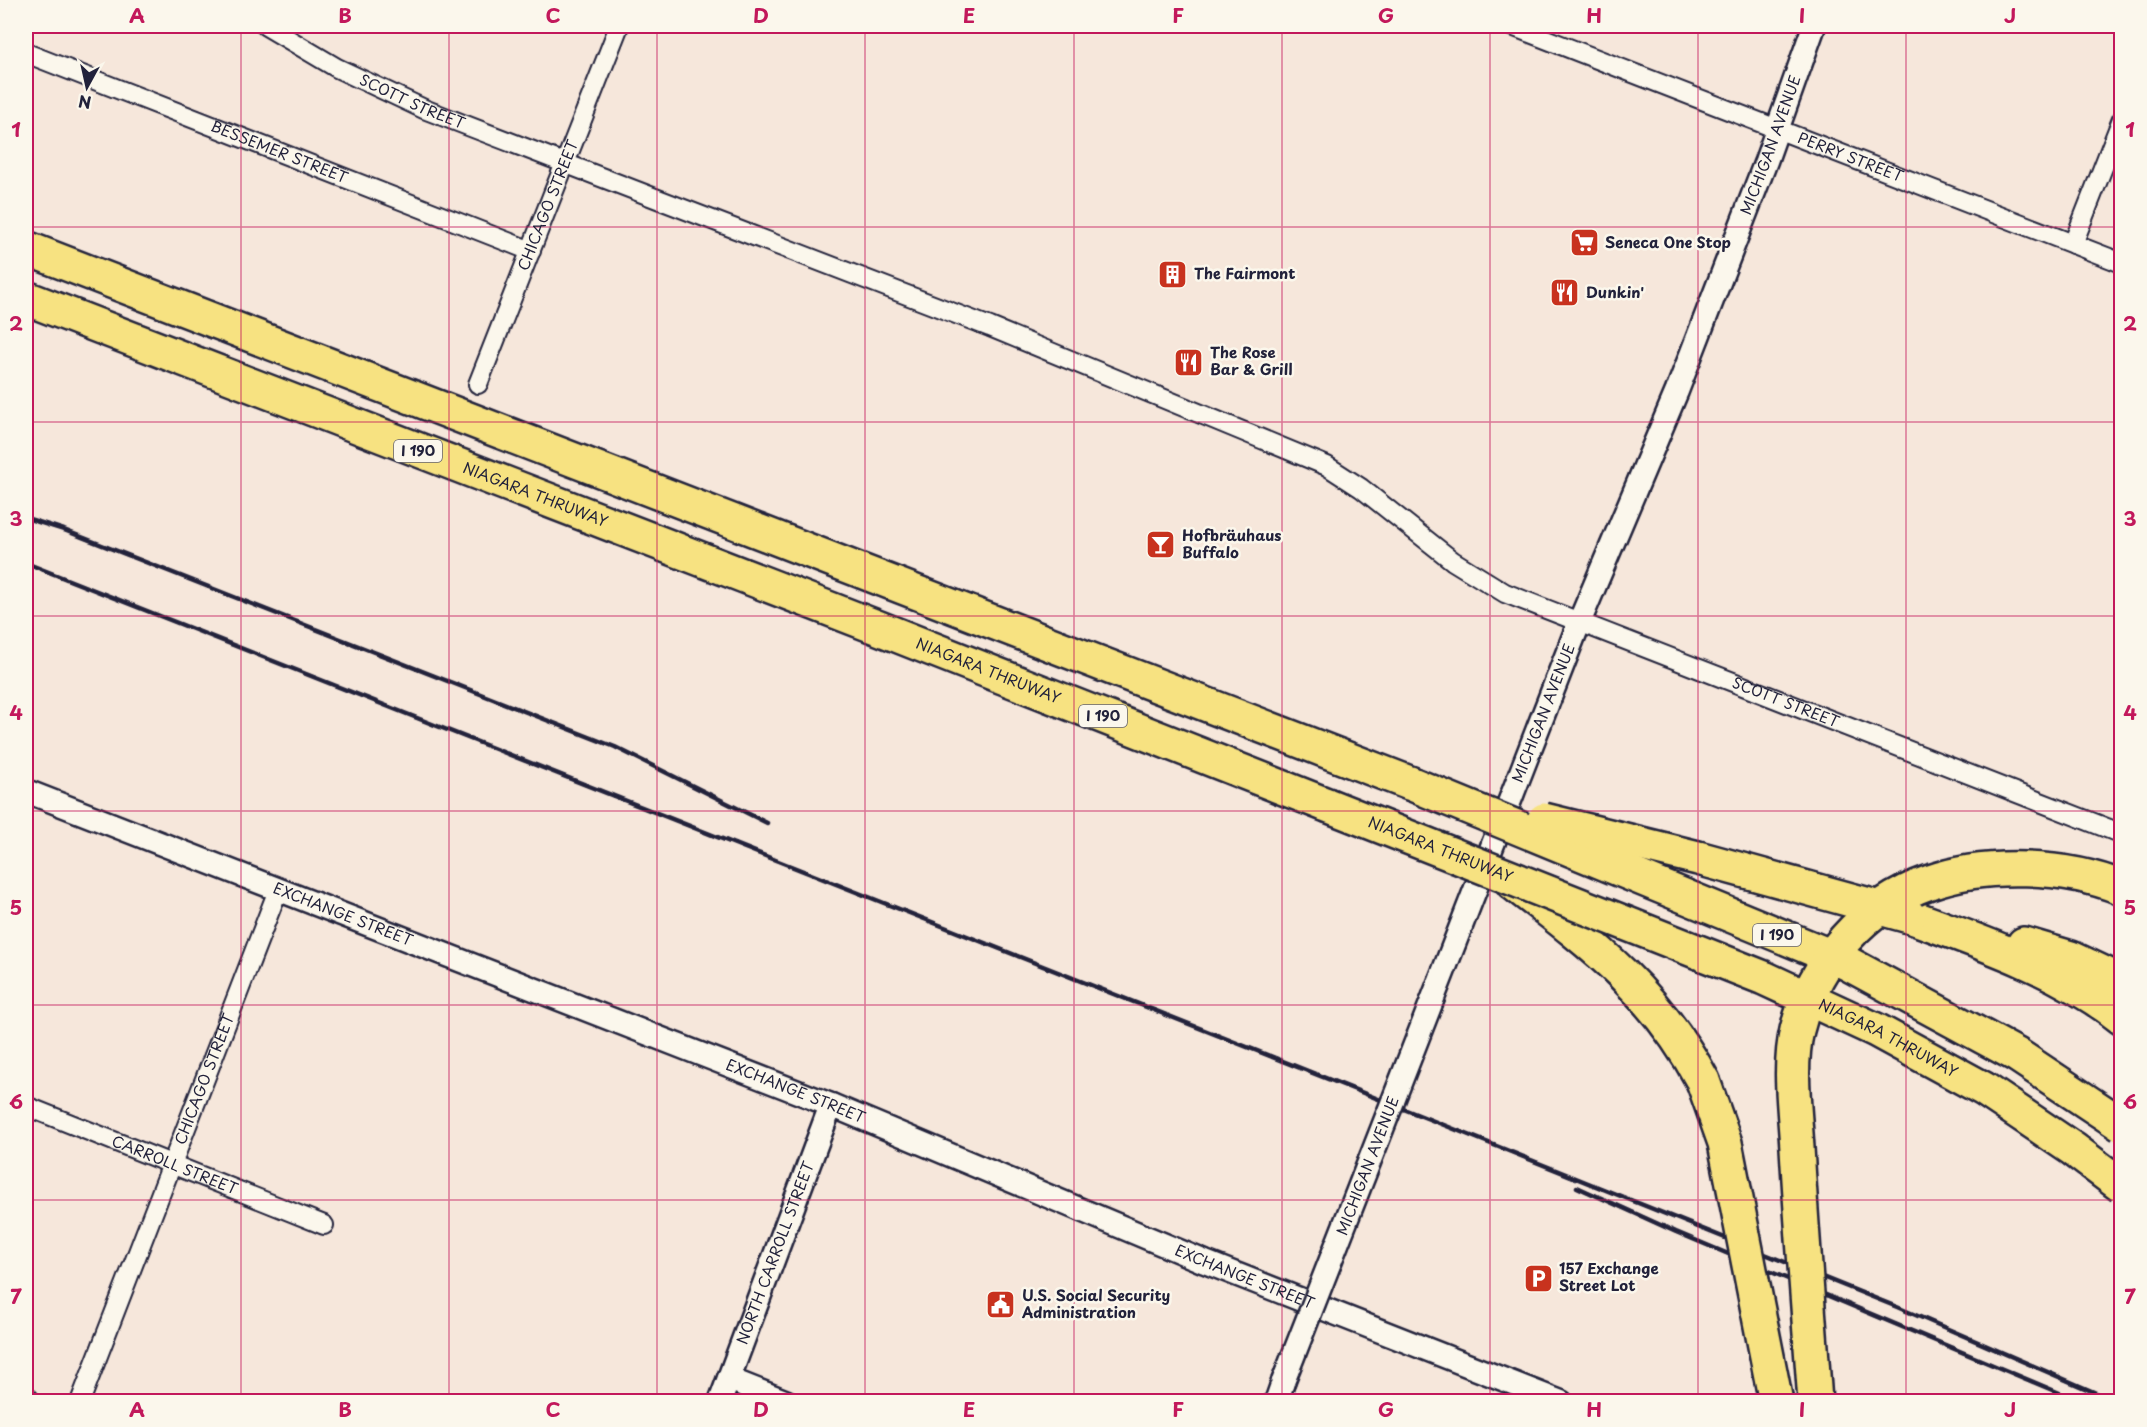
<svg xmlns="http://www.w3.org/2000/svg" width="2147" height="1427" font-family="'Playpen Sans',sans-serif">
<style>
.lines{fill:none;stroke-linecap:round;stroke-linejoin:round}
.minor-casing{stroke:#22223b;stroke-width:22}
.tertiary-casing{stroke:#22223b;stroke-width:27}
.secondary-casing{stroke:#22223b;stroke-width:30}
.motorway-casing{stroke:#22223b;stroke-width:38}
.minor{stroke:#fbf7ec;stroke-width:18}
.tertiary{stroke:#fbf7ec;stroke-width:22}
.secondary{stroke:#fbf7ec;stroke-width:26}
.motorway{stroke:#f7e281;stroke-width:33}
.rail{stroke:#22223b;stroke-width:4.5}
.tertiary-bridge-casing{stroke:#22223b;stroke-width:27;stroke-linecap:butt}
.motorway-bridge-casing{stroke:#22223b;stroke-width:38;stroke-linecap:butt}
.tertiary-bridge{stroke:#fbf7ec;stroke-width:22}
.motorway-bridge{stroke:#f7e281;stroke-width:33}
.grid{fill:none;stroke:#c2185b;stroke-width:1.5;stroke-opacity:0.55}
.labels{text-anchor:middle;stroke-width:5;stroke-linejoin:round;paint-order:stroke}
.shield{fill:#fbf7ec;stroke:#636270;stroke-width:1.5}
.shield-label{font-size:14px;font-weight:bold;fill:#22223b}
.street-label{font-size:15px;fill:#22223b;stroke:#fbf7ec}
.poi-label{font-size:15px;font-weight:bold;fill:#22223b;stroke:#fbf7ec;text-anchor:start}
.neatline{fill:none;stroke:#c2185b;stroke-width:2}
.grid-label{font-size:20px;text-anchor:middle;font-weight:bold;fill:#c2185b}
</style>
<rect width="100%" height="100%" fill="#f6e7db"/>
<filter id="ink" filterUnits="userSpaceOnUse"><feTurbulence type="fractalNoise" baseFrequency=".0167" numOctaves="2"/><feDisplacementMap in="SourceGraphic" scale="12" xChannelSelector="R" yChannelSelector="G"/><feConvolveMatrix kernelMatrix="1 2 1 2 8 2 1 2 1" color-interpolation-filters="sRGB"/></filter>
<g filter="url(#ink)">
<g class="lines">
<defs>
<g id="minor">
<path id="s1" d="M266,26L337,68L424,109L990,327L1327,466L1361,488L1453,561L1505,593L2122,834"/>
<path id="s2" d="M1512,26L2122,263"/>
<path id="s3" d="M26,53L531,251"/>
<path d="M2073,244L2122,119"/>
<path id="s4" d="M478,384L619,26"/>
<path id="s5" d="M26,1106L324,1225"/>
<path id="s6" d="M80,1402L278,890"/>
</g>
<g id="tertiary">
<path id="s7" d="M26,791L831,1105L1205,1262L1561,1402"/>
<path id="s8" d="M1393,1101L1579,623L1677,391L1766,161L1814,26"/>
<path d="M729,1379L787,1402"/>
<path id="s9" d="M720,1402L831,1105"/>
<path d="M1276,1402L1283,1382"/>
</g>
<path id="secondary" d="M26,1401V1402"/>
<g id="motorway">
<path d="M26,248L1412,784"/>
<path id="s10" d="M26,298L879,628L1327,805"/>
<path d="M1513,883C1592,944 1655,991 1703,1081"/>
<path d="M1909,916C1981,942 2061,969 2122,1018"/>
<path d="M2024,944L2071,958L2122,982"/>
</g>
</defs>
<use href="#minor" class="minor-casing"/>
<use href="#tertiary" class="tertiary-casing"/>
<use href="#secondary" class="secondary-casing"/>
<use href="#motorway" class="motorway-casing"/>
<use href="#minor" class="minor"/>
<use href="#tertiary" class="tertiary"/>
<use href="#secondary" class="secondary"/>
<use href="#motorway" class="motorway"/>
<path class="rail" d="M26,518L64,530L615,747L767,823
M26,563L1449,1127L1897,1307L2117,1402
M1577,1187L1676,1232L2081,1402"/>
<defs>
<path id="tertiary-bridge" d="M1283,1382L1393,1101"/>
<g id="motorway-bridge">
<path d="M1412,784L1847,963L2017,1055L2122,1125"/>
<path id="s11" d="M1327,805L1764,978L1876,1030L1984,1089L2073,1149L2122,1186"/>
<path d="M1544,820L1698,858L1909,916"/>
<path d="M1703,1081L1725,1143L1776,1402"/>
<path d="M1815,1402C1809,1317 1802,1233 1797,1148C1795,1111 1788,1067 1797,1030C1814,962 1864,905 1930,882C1986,862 2067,865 2122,888"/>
</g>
</defs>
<use href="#tertiary-bridge" class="tertiary-bridge-casing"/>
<use href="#motorway-bridge" class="motorway-bridge-casing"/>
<use href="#tertiary-bridge" class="tertiary-bridge"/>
<use href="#motorway-bridge" class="motorway-bridge"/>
</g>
</g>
<path class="grid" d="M241,26V1402M449,26V1402M657,26V1402M865,26V1402M1074,26V1402M1282,26V1402M1490,26V1402M1698,26V1402M1906,26V1402M26,227H2122M26,422H2122M26,616H2122M26,811H2122M26,1005H2122M26,1200H2122"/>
<defs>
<symbol id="supermarket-square" viewBox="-11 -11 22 22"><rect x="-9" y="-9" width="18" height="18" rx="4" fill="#c8321e" stroke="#fbf7ec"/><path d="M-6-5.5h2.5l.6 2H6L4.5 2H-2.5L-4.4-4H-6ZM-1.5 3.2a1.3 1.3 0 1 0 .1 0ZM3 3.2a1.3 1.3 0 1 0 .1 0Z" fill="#fff"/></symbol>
<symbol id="building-square" viewBox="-11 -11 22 22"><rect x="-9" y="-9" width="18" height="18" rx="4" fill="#c8321e" stroke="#fbf7ec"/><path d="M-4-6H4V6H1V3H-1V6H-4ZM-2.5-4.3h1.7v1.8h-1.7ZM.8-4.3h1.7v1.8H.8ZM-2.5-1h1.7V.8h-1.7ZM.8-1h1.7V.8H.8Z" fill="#fff"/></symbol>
<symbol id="restaurant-square" viewBox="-11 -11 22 22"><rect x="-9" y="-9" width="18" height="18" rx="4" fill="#c8321e" stroke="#fbf7ec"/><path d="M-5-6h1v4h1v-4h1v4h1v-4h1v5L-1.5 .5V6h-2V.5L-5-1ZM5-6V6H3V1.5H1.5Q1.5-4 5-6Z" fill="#fff"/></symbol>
<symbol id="bar-square" viewBox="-11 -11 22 22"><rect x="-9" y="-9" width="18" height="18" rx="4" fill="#c8321e" stroke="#fbf7ec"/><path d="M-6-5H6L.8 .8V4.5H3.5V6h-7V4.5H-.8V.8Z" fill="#fff"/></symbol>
<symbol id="parking-square" viewBox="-11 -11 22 22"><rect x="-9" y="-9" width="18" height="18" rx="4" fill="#c8321e" stroke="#fbf7ec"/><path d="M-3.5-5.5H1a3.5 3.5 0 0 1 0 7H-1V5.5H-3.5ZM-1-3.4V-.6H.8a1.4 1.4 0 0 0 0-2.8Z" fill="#fff"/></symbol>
<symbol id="civic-square" viewBox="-11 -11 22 22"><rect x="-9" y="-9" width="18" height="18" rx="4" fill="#c8321e" stroke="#fbf7ec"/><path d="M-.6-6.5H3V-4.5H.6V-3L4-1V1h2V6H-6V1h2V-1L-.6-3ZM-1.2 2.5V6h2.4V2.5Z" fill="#fff"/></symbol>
</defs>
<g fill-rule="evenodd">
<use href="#supermarket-square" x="1568" y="226" width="33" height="33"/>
<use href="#building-square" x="1156" y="258" width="33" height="33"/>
<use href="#restaurant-square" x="1548" y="276" width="33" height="33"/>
<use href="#restaurant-square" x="1172" y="346" width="33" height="33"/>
<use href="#bar-square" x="1144" y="528" width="33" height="33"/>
<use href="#parking-square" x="1522" y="1262" width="33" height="33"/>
<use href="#civic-square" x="984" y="1288" width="33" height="33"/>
</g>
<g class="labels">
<g class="shield">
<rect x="394" y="440" width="48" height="22" rx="4.5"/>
<rect x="1079" y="705" width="48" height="22" rx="4.5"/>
<rect x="1753" y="924" width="48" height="22" rx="4.5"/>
</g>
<g class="shield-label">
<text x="418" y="456">I 190</text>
<text x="1103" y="721">I 190</text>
<text x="1777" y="940">I 190</text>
</g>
<g class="street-label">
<text dy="5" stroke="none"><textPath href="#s1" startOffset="165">SCOTT STREET</textPath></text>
<text dy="5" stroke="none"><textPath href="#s8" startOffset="1028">MICHIGAN AVENUE</textPath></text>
<text dy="5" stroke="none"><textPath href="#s3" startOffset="272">BESSEMER STREET</textPath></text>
<text dy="5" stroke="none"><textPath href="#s2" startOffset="363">PERRY STREET</textPath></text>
<text dy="5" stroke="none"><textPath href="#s4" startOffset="192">CHICAGO STREET</textPath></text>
<text dy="5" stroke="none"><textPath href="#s10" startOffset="546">NIAGARA THRUWAY</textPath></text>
<text dy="5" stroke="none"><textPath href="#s10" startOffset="1032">NIAGARA THRUWAY</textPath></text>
<text dy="5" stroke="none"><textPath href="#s1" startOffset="1670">SCOTT STREET</textPath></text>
<text dy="5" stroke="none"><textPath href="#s8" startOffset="416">MICHIGAN AVENUE</textPath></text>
<text dy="5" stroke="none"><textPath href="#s11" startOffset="122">NIAGARA THRUWAY</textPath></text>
<text dy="5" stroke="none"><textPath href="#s7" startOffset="340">EXCHANGE STREET</textPath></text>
<text dy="5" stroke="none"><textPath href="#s11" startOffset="608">NIAGARA THRUWAY</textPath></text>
<text dy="5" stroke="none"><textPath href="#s6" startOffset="346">CHICAGO STREET</textPath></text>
<text dy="5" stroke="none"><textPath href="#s7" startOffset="826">EXCHANGE STREET</textPath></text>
<text dy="5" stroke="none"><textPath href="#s5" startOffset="160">CARROLL STREET</textPath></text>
<text transform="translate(1368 1166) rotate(-69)" y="5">MICHIGAN AVENUE</text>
<text dy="5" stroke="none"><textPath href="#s9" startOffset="159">NORTH CARROLL STREET</textPath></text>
<text dy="5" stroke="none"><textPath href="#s7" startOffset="1312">EXCHANGE STREET</textPath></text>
</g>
<g class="poi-label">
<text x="1605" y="248">Seneca One Stop</text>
<text x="1194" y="279">The Fairmont</text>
<text x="1586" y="298">Dunkin'</text>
<text x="1210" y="358">The Rose<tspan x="1210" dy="17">Bar &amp; Grill</tspan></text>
<text x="1182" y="541">Hofbräuhaus<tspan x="1182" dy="17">Buffalo</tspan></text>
<text x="1559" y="1274">157 Exchange<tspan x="1559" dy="17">Street Lot</tspan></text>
<text x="1022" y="1301">U.S. Social Security<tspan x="1022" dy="17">Administration</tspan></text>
</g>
</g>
<rect width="2147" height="1427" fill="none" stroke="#fbf7ec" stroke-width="66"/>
<g transform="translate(87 87) rotate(188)" stroke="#fbf7ec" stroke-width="4.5" paint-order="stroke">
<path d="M0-4.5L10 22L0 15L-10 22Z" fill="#22223b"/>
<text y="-9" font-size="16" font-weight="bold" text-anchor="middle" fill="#22223b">N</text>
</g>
<rect x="33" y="33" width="2081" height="1361" class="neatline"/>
<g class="grid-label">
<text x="137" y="23">A</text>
<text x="345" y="23">B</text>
<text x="553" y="23">C</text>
<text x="761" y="23">D</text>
<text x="969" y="23">E</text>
<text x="1178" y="23">F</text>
<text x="1386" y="23">G</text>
<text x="1594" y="23">H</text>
<text x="1802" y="23">I</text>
<text x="2010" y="23">J</text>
<text x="16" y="137">1</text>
<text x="2130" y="137">1</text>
<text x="16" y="331">2</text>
<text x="2130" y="331">2</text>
<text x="16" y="526">3</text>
<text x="2130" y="526">3</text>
<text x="16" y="720">4</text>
<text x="2130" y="720">4</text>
<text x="16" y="915">5</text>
<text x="2130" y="915">5</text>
<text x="16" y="1109">6</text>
<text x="2130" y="1109">6</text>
<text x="16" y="1304">7</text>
<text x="2130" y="1304">7</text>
<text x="137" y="1417">A</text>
<text x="345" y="1417">B</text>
<text x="553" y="1417">C</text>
<text x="761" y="1417">D</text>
<text x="969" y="1417">E</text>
<text x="1178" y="1417">F</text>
<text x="1386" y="1417">G</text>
<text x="1594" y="1417">H</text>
<text x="1802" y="1417">I</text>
<text x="2010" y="1417">J</text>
</g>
</svg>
